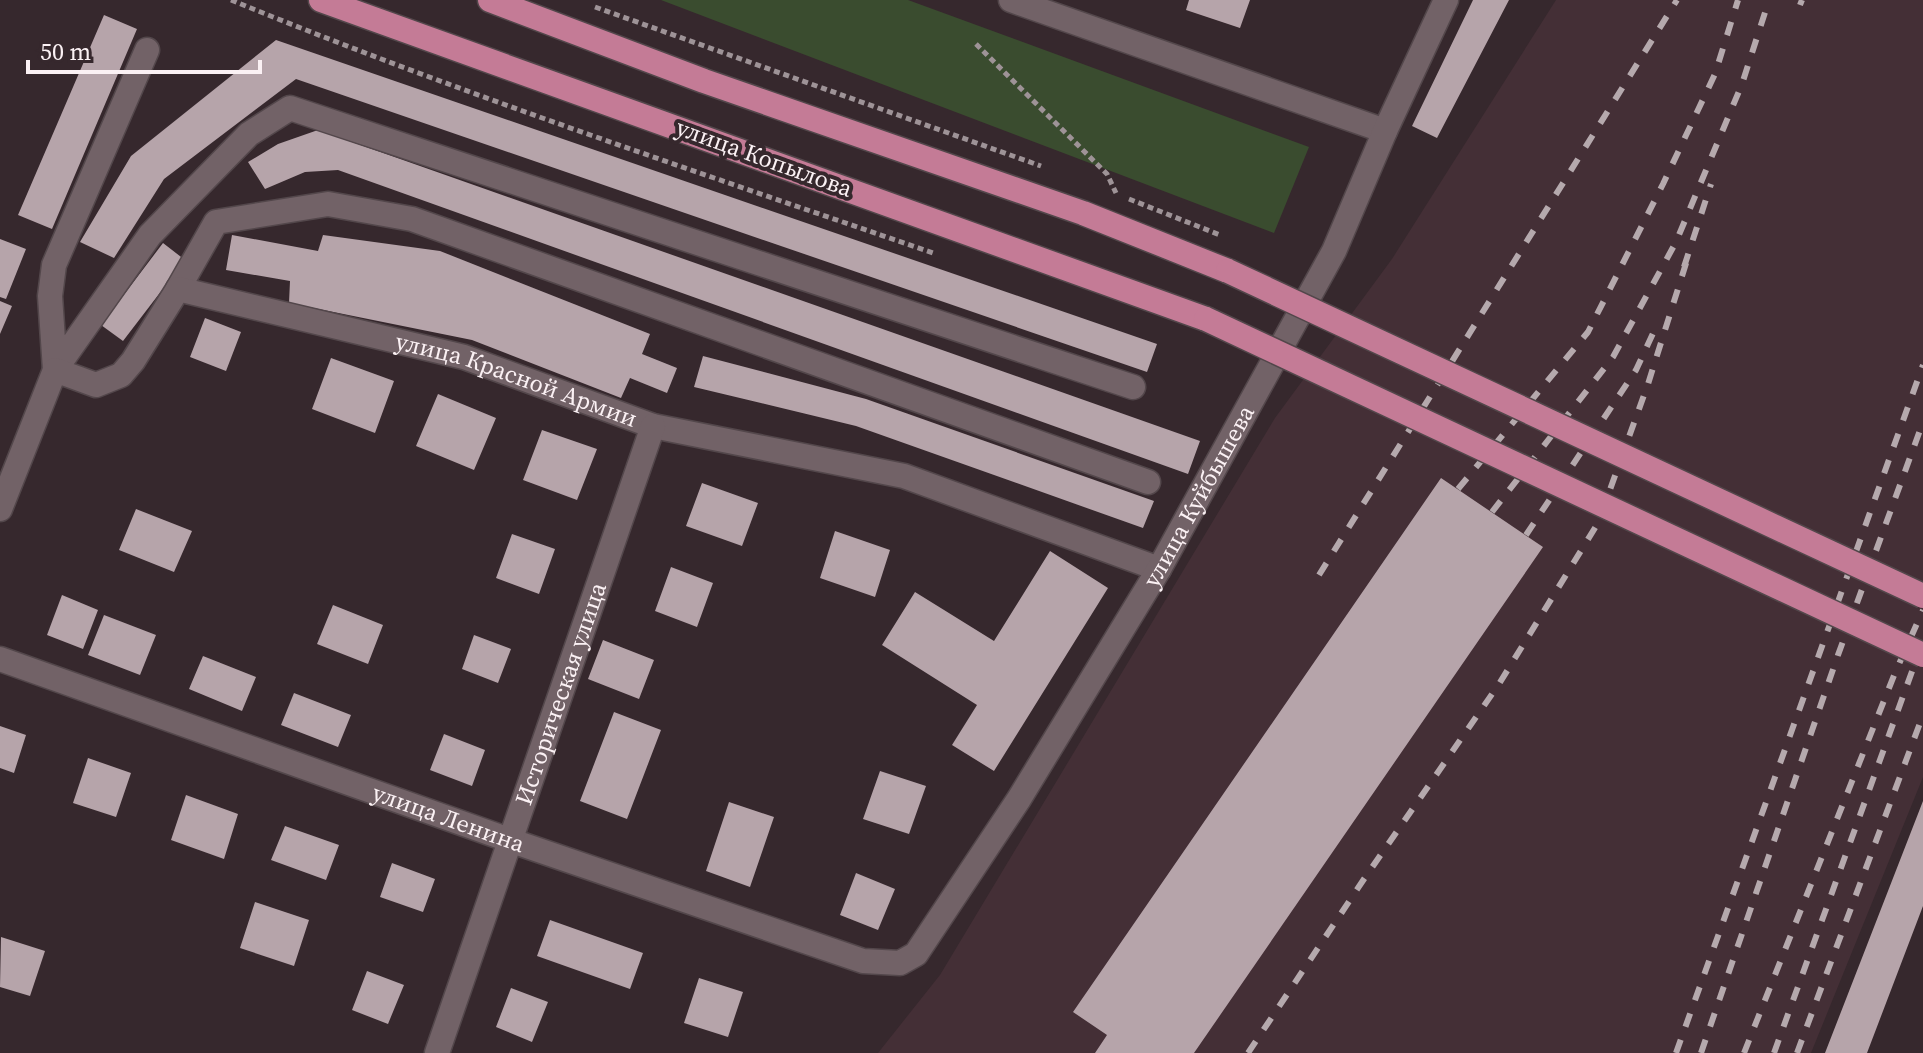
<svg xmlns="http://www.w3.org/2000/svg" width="1923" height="1053" font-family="'Source Serif 4',serif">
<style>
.built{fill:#442f36}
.green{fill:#3a4c2f}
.building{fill:#b6a4aa}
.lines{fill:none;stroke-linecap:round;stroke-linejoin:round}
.minor-casing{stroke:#53474b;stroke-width:27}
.major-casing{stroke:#53474b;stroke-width:27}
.path{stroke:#9e9397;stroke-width:5;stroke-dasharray:6 4;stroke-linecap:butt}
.minor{stroke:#726267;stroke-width:24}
.major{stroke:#c47b96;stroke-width:24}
.rail{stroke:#b5a9ad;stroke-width:6;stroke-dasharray:14 14;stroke-linecap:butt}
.major-bridge-casing{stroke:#53474b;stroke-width:27;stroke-linecap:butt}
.major-bridge{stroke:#c47b96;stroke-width:24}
.labels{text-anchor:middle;stroke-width:8;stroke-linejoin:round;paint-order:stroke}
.street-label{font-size:24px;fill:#fbf1f4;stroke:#36282d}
</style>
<rect width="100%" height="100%" fill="#36282d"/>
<path class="built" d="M1556,0H1923V777L1811,1053H878L940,975L1275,418L1392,259Z"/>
<path class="green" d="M661,0H908L1309,147L1274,233Z"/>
<path class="building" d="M1189,0H1250L1240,28L1186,10Z
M1473,0H1509L1437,138L1412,126Z
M104,15L137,29L52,229L18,215Z
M276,40L1157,344L1147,372L296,79L164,179L114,258L80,242L131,156Z
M318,130L1200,441L1188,474L338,170L305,172L265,189L248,162L278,144Z
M232,235L318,251L323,235L440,251L650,334L642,354L677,368L667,393L630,378L621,398L472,340L289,303L290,281L226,270Z
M0,239L26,249L6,299L0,297Z
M163,243L185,260L123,341L101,325Z
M0,301L12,306L0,334Z
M205,318L241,332L226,371L190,357Z
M703,356L866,399L1154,501L1143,528L856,426L694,387Z
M331,358L394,381L375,433L312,409Z
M438,394L496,418L474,470L416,446Z
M542,430L597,449L577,500L523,480Z
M1441,478L1543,547L1194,1053H1095L1107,1035L1073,1012Z
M702,483L758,503L742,546L686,526Z
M136,509L192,531L174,572L119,550Z
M835,531L890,550L875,597L820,578Z
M512,534L555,549L539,594L496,578Z
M1050,551L1108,588L994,771L952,745L977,705L882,645L915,592L994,641Z
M671,567L713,583L697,627L655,611Z
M62,595L98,610L83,649L47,635Z
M333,605L383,625L368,664L317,644Z
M104,615L156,635L140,675L88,655Z
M474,635L511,649L498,683L462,669Z
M603,640L654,660L639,699L588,679Z
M203,656L256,677L242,711L189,689Z
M294,693L351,715L338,747L281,725Z
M614,712L661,730L627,819L580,801Z
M0,726L26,735L14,773L0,768Z
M444,734L485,750L472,786L430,770Z
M88,758L131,773L116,817L73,803Z
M880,771L926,786L909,834L863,819Z
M186,795L238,814L224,859L171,840Z
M1923,801V906L1867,1053H1825Z
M729,802L774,817L750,887L706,871Z
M285,826L339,845L326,880L271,860Z
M392,863L435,879L423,912L380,897Z
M856,873L895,889L878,930L840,915Z
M255,902L309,920L294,966L240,948Z
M550,920L643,953L630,989L537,956Z
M1,937L45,951L30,996L0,987Z
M367,971L404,985L388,1024L352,1010Z
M699,978L743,992L728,1037L684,1023Z
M511,988L548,1002L532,1042L496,1027Z"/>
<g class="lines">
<defs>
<g id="minor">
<path d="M1011,0L1385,131"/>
<path d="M147,50L54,265L50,296L55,370L150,235L249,134L290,108L1133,387"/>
<path d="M178,289L216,222L328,204L412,219L1148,482"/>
<path id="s1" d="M0,509L55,370L96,385L121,375L133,361L178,289L464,357L653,426L904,476L1159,569"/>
<path id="s2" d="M0,659L509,840L863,961L900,963L916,954L1019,799L1159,569L1334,251L1385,131L1446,0"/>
<path id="s3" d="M437,1053L653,426"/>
</g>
<path id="major" d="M321,0L1206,319
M490,0L704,81L1083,213L1228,271"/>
</defs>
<use href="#minor" class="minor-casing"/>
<use href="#major" class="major-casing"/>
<path class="path" d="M231,0C461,94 698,172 933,253
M595,7L1041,166
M976,44L1107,174L1116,193
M1129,199L1220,235"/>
<use href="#minor" class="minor"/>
<use href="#major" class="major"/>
<path class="rail" d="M1800,5L1802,0
M1684,267L1711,184
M1458,489L1588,332L1663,184L1715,74L1738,0
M1492,512L1613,357L1676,242L1742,84L1769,0
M1526,535L1636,370L1655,329
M1319,575L1677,0
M1248,1053L1364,879L1499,684L1598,523L1648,384L1688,257
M1676,1053L1923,365
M1701,1053L1838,655L1923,422
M1744,1053L1895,673L1923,610
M1774,1053L1923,641
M1797,1053L1923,715"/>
<defs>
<path id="major-bridge" d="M1228,271L1923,596
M1206,319L1923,655"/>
</defs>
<use href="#major-bridge" class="major-bridge-casing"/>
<use href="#major-bridge" class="major-bridge"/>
</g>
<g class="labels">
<g class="street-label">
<text transform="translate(764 158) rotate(20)" y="8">улица Копылова</text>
<text dy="8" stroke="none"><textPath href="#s1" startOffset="674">улица Красной Армии</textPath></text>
<text dy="8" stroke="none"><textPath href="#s2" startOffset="1508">улица Куйбышева</textPath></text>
<text dy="8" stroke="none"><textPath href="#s3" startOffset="380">Историческая улица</textPath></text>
<text dy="8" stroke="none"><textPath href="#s2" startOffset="476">улица Ленина</textPath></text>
</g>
</g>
<path d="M28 60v12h232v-12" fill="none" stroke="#fbf1f4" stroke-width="4"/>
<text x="40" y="60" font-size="24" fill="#fbf1f4" stroke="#36282d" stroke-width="6" paint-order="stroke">50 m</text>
</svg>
